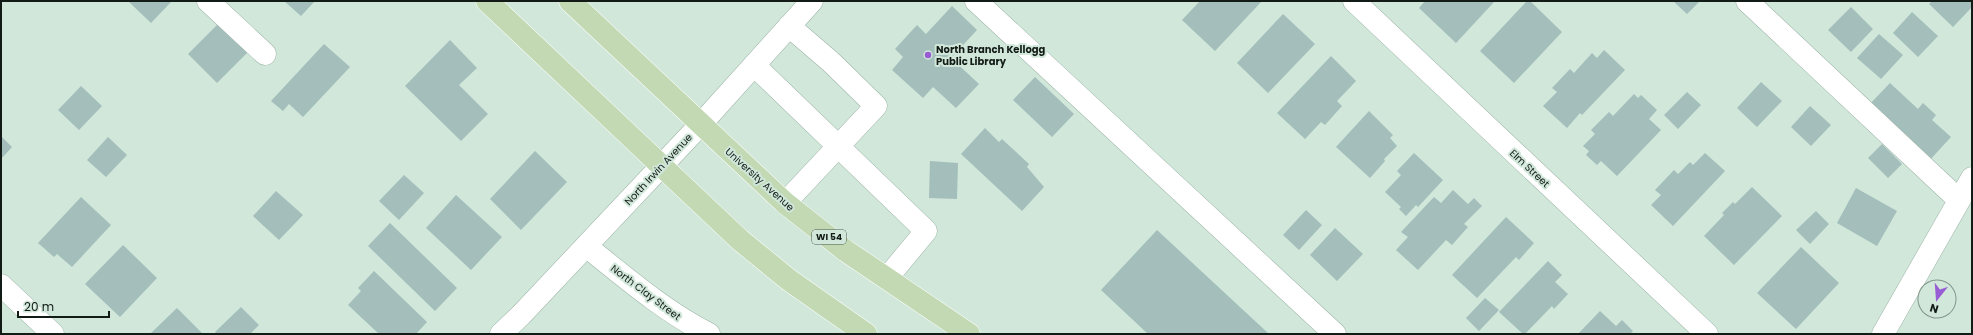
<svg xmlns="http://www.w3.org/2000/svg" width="1973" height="335" font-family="Poppins,sans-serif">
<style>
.building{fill:#a3bebb}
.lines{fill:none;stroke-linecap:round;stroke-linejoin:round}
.minor-casing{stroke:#9fb5a9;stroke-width:23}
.major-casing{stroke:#fff;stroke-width:23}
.minor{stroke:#fff;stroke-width:22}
.major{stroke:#c2d9b3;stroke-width:22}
.poi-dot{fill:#985cd4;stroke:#d0e7da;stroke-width:1.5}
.labels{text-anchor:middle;stroke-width:4;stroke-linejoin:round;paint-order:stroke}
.shield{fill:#d0e7da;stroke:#4c5852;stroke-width:1}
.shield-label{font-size:9px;font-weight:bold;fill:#131b17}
.poi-label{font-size:10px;font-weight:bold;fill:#131b17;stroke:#d0e7da;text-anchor:start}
.street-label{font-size:10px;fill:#131b17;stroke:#d0e7da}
</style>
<rect width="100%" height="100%" fill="#d0e7da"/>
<path class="building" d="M128,1H172L151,23Z
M284,1H315L301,16Z
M1200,1H1262L1215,51L1182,20Z
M1425,1H1495L1456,43L1419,8Z
M1527,1H1530L1562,32L1514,83L1480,51Z
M1673,1H1700L1687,14Z
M1932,1H1972V7L1953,27L1929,4Z
M952,6L977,30L951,58L979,84L956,108L933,87L923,98L892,70L903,57L895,49L917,25L926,34Z
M1851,7L1873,29L1851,52L1828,30Z
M1912,12L1938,36L1918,57L1893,33Z
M1283,14L1315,44L1268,93L1237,63Z
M219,23L248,52L217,83L188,54Z
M1879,34L1903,55L1881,79L1857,58Z
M450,40L477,68L459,85L488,114L461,141L405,86Z
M324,44L350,67L303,117L289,104L283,111L271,101Z
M1604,50L1625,70L1582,115L1580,113L1567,128L1543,106L1557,92L1552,88L1570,69L1574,73L1592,53L1597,58Z
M1331,56L1356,81L1337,101L1342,106L1325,125L1321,122L1305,139L1277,113Z
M1035,77L1074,114L1052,137L1013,100Z
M1761,82L1782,101L1757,127L1737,108Z
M1890,83L1918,109L1923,103L1936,115L1932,120L1951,137L1928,162L1868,106Z
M81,86L102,106L79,130L58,110Z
M1687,92L1701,105L1678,129L1664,115Z
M1634,94L1638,98L1641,95L1657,110L1649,119L1661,130L1617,176L1601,161L1597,165L1586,155L1589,151L1583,146L1595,134L1591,130L1609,112L1613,116Z
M1810,106L1831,125L1811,146L1791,127Z
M1369,111L1393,135L1390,138L1397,146L1384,159L1385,161L1370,178L1336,147Z
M985,128L999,142L1002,139L1029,164L1027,167L1044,187L1022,211L961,154Z
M1,136L12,147L1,159Z
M108,137L127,155L106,177L87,160Z
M1882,144L1902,164L1888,178L1868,158Z
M535,151L567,182L521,230L490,199Z
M1414,153L1443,180L1418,207L1416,205L1406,216L1399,209L1401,207L1385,192L1401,175L1397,171Z
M1705,153L1725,171L1673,226L1651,205L1661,195L1655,190L1674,170L1678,174L1690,162L1693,165Z
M930,161L958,163L957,199L929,198Z
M404,175L424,193L399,220L379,201Z
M1752,187L1782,216L1734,265L1704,236L1724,215L1722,213L1733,202L1735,204Z
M1856,188L1897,211L1877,246L1837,223Z
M1453,190L1468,204L1474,198L1482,206L1464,224L1468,227L1452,245L1446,240L1418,270L1396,250L1408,237L1401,232L1434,197L1441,203Z
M276,191L303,215L279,240L253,216Z
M456,195L502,237L471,270L426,228Z
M81,197L111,225L72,267L57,254L54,257L38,243Z
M1306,210L1322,225L1299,250L1283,235Z
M1816,211L1829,224L1810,244L1796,230Z
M1506,217L1534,243L1519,260L1516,257L1477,298L1452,275Z
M390,223L457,288L435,311L368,246Z
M1335,228L1363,254L1337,281L1310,255Z
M1157,230L1269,334H1148L1101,290Z
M123,245L157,278L120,317L85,284Z
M1801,247L1839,283L1796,329L1757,293Z
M1548,261L1562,275L1555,282L1568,294L1554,309L1552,306L1525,334H1523L1499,312Z
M374,271L427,322L416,334H379L348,305L361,291L358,288Z
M1485,298L1499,310L1479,331L1466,318Z
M241,307L259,325L250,334H217L215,332Z
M177,308L203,334H150Z
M1600,311L1616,326L1622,320L1633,331L1630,334H1578Z"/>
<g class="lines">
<defs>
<path id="minor" d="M208,1L265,54
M976,1L1335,334
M1354,1L1707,334
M1747,1L1959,200
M754,65L926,231L887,278
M785,203L876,106L831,62L789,26
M586,246C626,278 664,311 709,334
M1,285L53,334
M501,334L521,315L701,124L812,1
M1883,334L1972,178"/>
<path id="major" d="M487,1L740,240L789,280L866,334
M570,1L785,203L846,251L969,334"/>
</defs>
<use href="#minor" class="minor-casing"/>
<use href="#major" class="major-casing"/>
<use href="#minor" class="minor"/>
<use href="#major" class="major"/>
</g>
<circle class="poi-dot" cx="928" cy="55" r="4"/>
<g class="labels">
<rect class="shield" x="812" y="230" width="34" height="14" rx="3"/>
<g class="shield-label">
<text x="829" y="240">WI 54</text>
</g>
<g class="poi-label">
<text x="936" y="53">North Branch Kellogg<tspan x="936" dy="12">Public Library</tspan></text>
</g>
<g class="street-label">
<text transform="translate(1530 168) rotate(43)" y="4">Elm Street</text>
<text transform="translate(658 169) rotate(-47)" y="4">North Irwin Avenue</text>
<text transform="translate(760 179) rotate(42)" y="4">University Avenue</text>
<text transform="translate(646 292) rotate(37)" y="4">North Clay Street</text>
</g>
</g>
<rect width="1973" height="335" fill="none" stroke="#131b17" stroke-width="4"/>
<g transform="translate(1937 299) rotate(197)"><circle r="19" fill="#d0e7da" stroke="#84958c"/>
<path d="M0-3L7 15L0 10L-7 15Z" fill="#985cd4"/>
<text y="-6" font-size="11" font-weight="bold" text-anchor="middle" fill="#131b17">N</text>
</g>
<path d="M18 311v6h91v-6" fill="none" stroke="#131b17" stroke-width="2"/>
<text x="24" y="311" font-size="12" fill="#131b17" stroke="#d0e7da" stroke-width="3" paint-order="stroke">20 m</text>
</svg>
